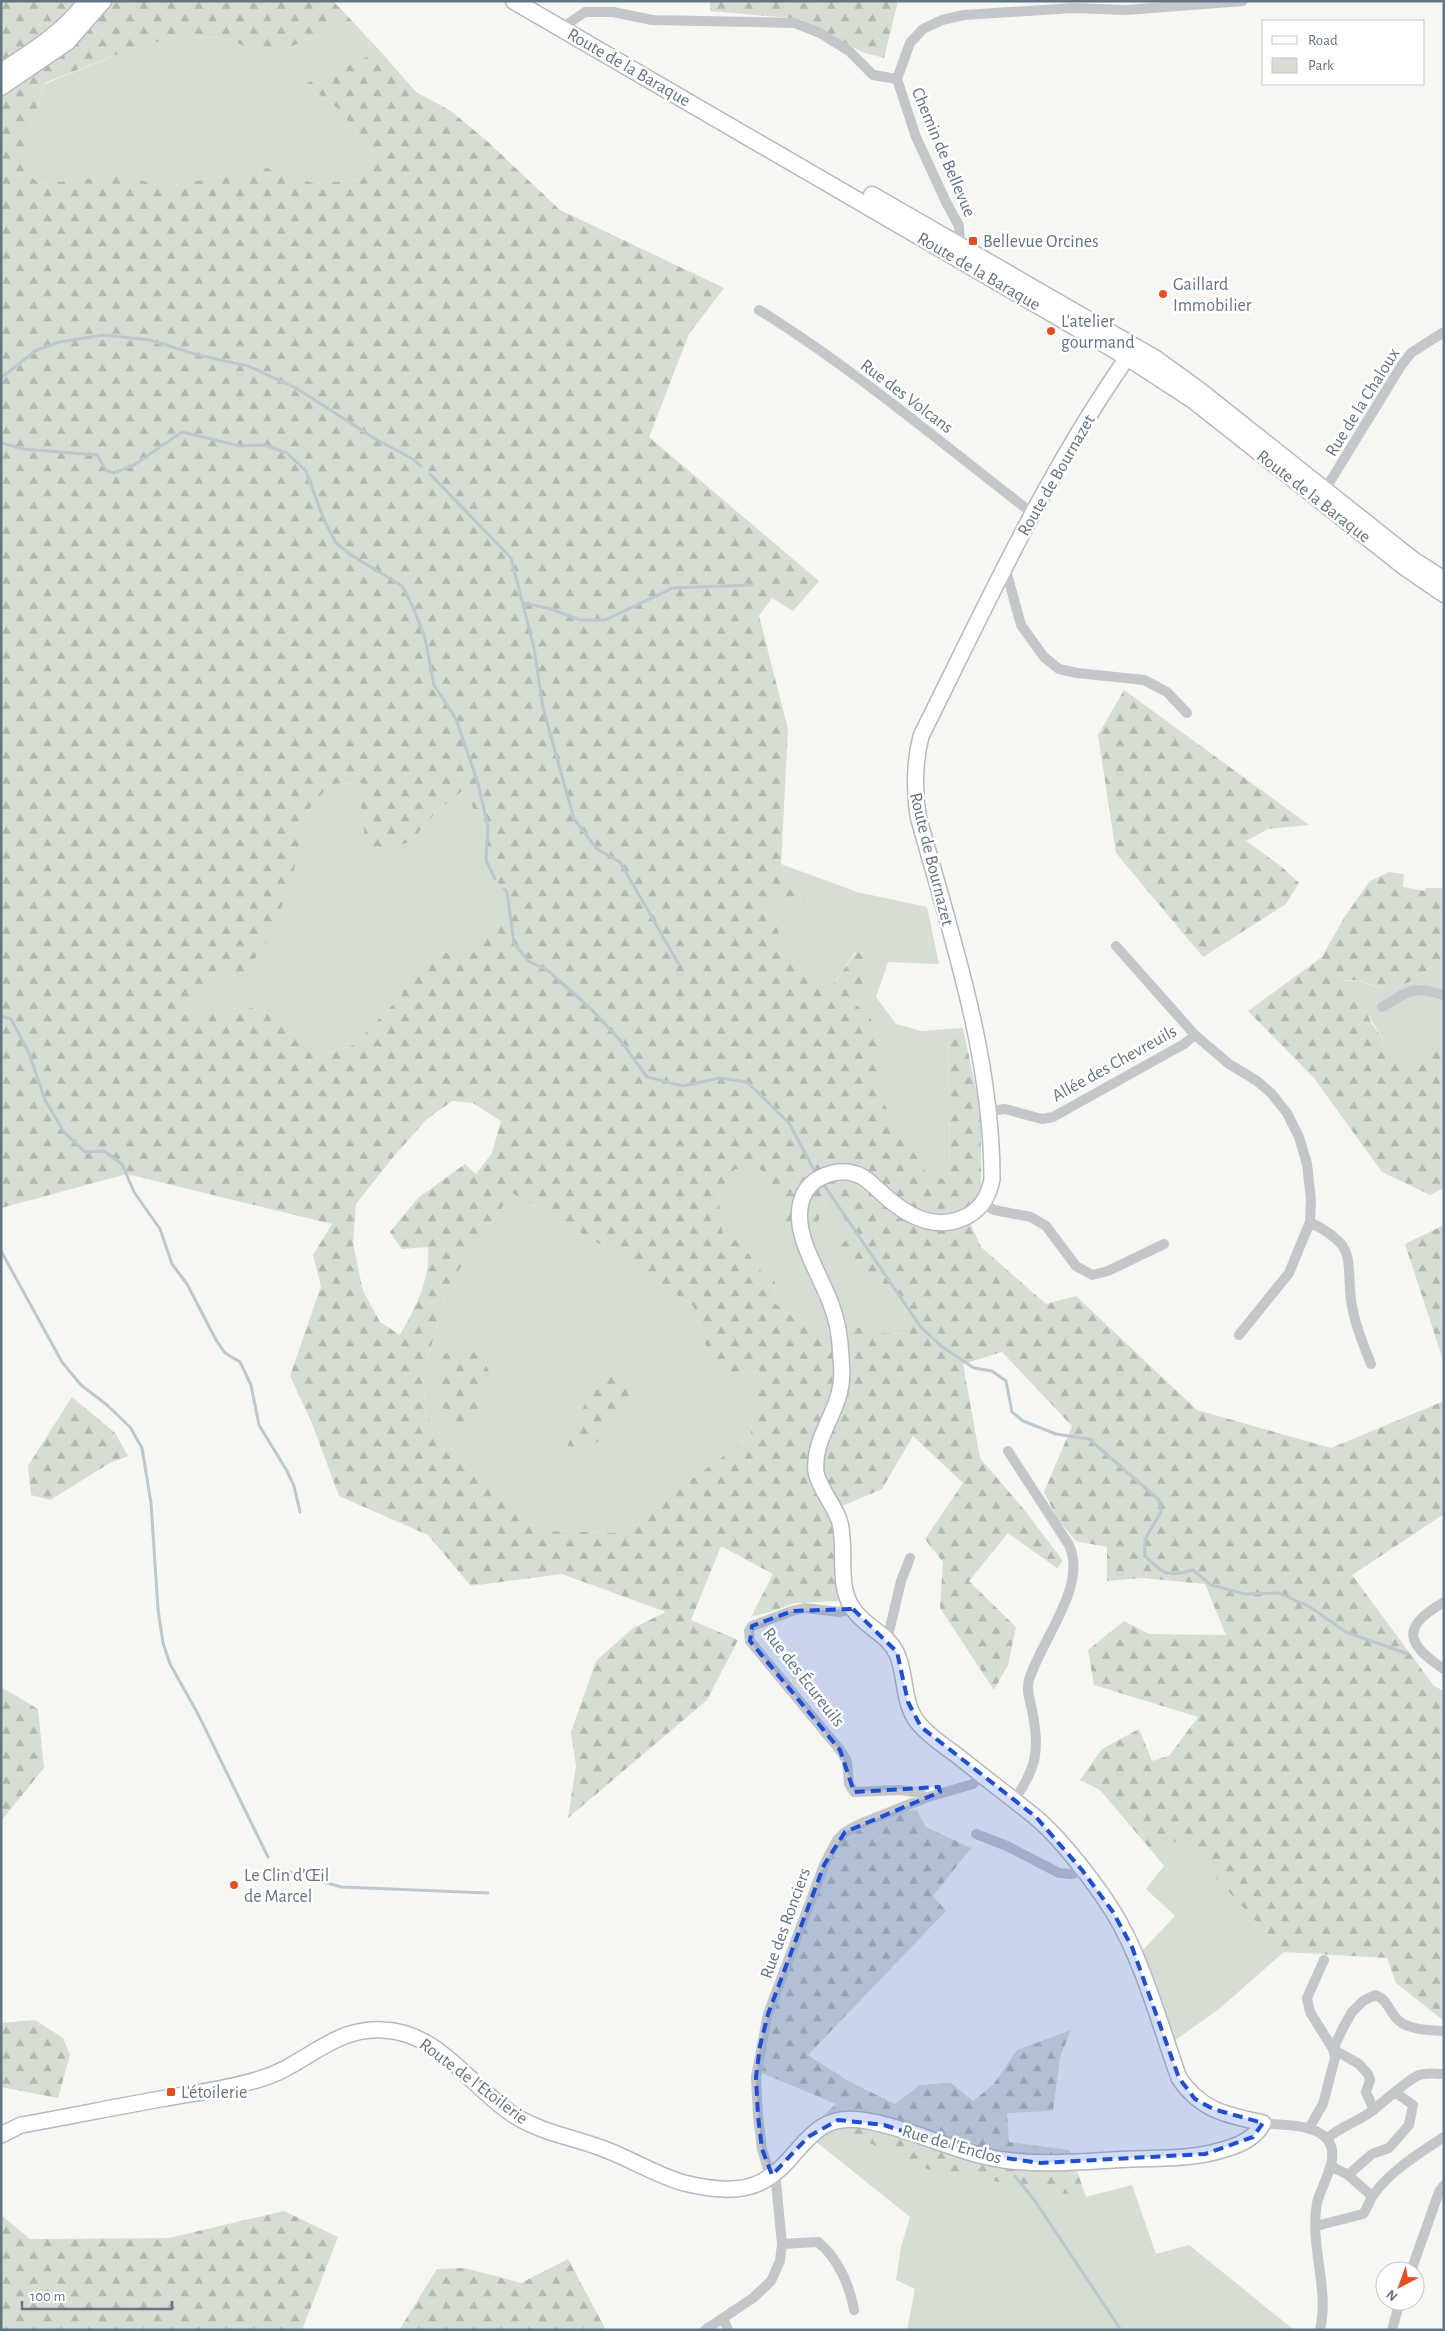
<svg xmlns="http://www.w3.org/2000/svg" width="1445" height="2331" font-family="'Alegreya Sans',sans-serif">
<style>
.green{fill:#d6ddd2}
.forest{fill:url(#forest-firs);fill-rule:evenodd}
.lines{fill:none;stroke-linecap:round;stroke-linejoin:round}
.stream{stroke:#bcc8cc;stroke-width:3}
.secondary-casing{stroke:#b5babf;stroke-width:18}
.primary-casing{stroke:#b6babe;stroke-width:19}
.street{stroke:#c3c7ca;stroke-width:10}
.secondary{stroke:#fff;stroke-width:15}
.primary{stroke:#fff;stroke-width:16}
.marked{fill:#1d4ed8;fill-opacity:0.2;stroke:#1d4ed8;stroke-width:4;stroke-dasharray:10 6;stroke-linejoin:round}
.poi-dot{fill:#ea4c1d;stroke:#fff;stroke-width:2}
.labels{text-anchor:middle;stroke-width:5;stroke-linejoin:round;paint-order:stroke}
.street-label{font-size:18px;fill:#637584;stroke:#fff}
.poi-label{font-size:18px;fill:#637584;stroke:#fff;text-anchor:start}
</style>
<defs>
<pattern id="forest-firs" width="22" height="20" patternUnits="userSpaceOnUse" patternTransform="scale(1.25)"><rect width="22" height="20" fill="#d6ddd2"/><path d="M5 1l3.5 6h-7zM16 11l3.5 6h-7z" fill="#b1b8b0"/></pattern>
</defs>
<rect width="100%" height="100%" fill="#f6f6f2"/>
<path class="green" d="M352,21L380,51L305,84L340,110L371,152L362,180L313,183L267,168L164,187L124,175L39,184L20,166L29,132L45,84L133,48L178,37L229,38L264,58Z
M362,783L360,797L410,842L438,810L466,788L511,918L463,947L415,963L401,996L355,1044L325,1054L294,1023L246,1006L194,1017L177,1012L206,983L246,972L290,888L307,812L330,784Z
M781,864L857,892L927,907L939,964L888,962L876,997L896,1024L921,1031L948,1029L950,1182L928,1175L881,1099V1044L869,1015L856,1005L870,962L856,951L829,990L801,970L780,938L770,908L780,895L804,902Z
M1444,959V1042L1429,1055L1404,1065L1382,1049L1384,1040L1370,1018L1339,982C1363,977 1365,986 1385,988C1409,990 1425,968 1444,959Z
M735,1169H760L780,1205L793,1245L811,1236L826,1204L838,1200L860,1265L898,1296L909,1334L880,1333L852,1326L829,1350L811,1325L792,1316L774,1303L775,1282L759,1269L741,1242L723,1234L718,1195Z
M512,1193L622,1257L693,1306L715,1374L760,1370L750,1437L617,1533L549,1531L472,1474L426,1416L423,1375L448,1286Z
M1181,1840L1284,1952L1219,2009L1174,2041L1141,1952L1175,1916L1146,1889L1164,1866L1151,1850Z
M825,2114L836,2128L1086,2197L1132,2185L1156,2254L1189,2245L1294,2330H907L915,2289L896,2280L901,2247L910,2217L804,2132Z"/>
<path class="forest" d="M1,1H333L352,21L264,58L229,38L178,37L133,48L45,83L29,132L21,166L39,184L124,175L164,187L267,168L313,183L362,180L371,152L340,110L305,84L380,51L416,92L451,111L488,142L560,210L724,288L689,334L649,437L819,581L793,611L772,598L759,616L788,729L781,864L805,903L780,895L771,908L780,938L801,970L829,990L857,951L870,962L856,1005L869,1015L881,1044V1099L928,1175L950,1181L948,1029L963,1028L981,1113V1196L971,1225L981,1247L1046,1304L1076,1296L1197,1410L1331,1448L1444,1401V1514L1352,1575L1434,1686L1444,1691V2021L1396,1983L1387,1958L1284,1952L1181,1840L1151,1850L1100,1790L1080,1780L1102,1749L1139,1729L1152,1761L1169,1756L1198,1717L1094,1685L1088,1650L1124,1621L1149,1634L1226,1635L1205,1584L1143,1578L1107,1581V1547L1076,1541L1058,1520L1044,1492L1072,1426L1002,1352L963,1364L980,1458L1026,1512L1063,1561L1057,1568L1008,1533L969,1581L1016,1627L1008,1665L994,1690L940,1608L943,1562L925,1539L963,1483L913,1436L882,1489L840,1507L835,1579L839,1601L795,1603L773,1611L751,1617L773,1574L721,1546L691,1620L738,1640L707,1700L568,1818L576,1766L571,1732L596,1661L633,1628L666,1612L562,1574L471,1586L428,1535L339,1496L311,1421L290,1376L321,1286L313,1255L332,1224L127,1174L1,1208ZM362,783L360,797L367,854L410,842L438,810L466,788L510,918L463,947L415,963L401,996L355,1044L326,1054L294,1023L246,1006L194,1017L177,1012L206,983L246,972L265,944L290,888L307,812L330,784ZM452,1101L473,1103L501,1121L492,1153L476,1174L465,1164L418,1198L390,1232L402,1249L428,1247C431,1279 415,1308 400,1335L380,1322L363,1291L353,1244L356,1204L394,1156L426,1120ZM735,1169H760L780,1205L793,1245L811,1236L826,1204L838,1200L850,1236L838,1248L840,1263L860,1265L898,1296L909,1334L880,1333L852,1326L829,1350L811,1325L792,1316L774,1303L775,1282L759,1269L741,1242L723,1234L718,1195ZM512,1193L622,1257L693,1306L715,1374L760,1370L750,1437L617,1533L549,1531L472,1474L426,1416L423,1375L448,1286Z
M710,1H898L884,58L862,52L801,19L710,11Z
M1124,690L1309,825L1268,829L1246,841L1282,867L1299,883L1286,904L1203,957L1116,853L1098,735Z
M1389,872L1404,874L1403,887L1425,891L1426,888H1444V959C1425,968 1409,990 1385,988C1367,986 1360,976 1340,982L1360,1000L1372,1024L1384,1040L1382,1049L1404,1065L1429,1055L1444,1042V1188L1430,1195L1382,1172L1314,1078L1248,1011L1322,957L1345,916L1370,881Z
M1444,1225V1363L1405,1244Z
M458,1347L478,1350L491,1375L477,1393C484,1413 475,1419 460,1431L441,1405L439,1382L443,1355Z
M605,1371L626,1385L634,1396L616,1410L613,1422L602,1439L576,1454L566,1450L580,1413Z
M72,1397L115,1433L128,1456L110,1463L50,1500L31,1495L28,1466Z
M1,1687L38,1709L44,1768L1,1821Z
M917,1810L926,1827L971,1848L933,1896L946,1911L808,2055L848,2081L895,2104L920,2085L951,2083L973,2101L993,2085L1017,2050L1071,2030L1060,2057L1053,2111L1007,2113L1009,2142L1070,2150L1086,2197L930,2170L836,2128L825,2114L836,2104L762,2073L774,2012L827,1864L846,1835L904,1811Z
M35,2020L63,2038L70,2055L58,2098L1,2087V2023Z
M284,2211L338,2237L302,2330H1V2215L30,2239L169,2238Z
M568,2259L606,2330H399L437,2269L464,2268L521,2283Z"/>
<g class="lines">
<path class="stream" d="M1,378L35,351L59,342L104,335L150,340L198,355L248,366L296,388L377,440L411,458L421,466
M1,443L24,449L97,455L106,470L114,473L134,465L182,432L240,446L265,445L287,453L306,471L324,520L336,543L351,555L402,586L413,607L425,638L434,685L456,719L478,783L488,827L486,860L495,879
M430,474L511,558L534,648L543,708L574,819L597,849L620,862L678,963
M523,603L551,609L580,620H605L673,588L752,585
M504,889L507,892L514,943L528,961L547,970L589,1007L620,1040L647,1077L683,1086L720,1078L747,1082L789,1123L814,1170
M1,1016L11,1019L29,1053L45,1100L64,1132L85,1152L104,1151L122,1164L134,1192L160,1229L172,1264L187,1284L216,1340L225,1353L240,1362L251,1385L259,1425L287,1471L294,1486L300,1512
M824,1185L920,1326L941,1346L974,1368L992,1371L1006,1381L1012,1412L1023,1421L1056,1434L1089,1439L1159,1500L1161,1512L1145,1539V1556C1163,1574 1168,1578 1193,1570L1211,1585L1245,1594L1279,1593L1310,1607L1346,1632L1408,1654
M1,1251L62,1362L81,1385L107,1405L130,1427L142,1448L151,1503L158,1609L163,1643L170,1664L198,1714L268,1857
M273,1869L290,1872L341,1887L488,1893
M1015,2176L1035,2201L1121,2330"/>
<defs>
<path id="secondary" d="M1,2135L21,2125C68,2117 114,2107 161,2099C194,2093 228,2089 260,2079C305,2066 332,2027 383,2030C440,2032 471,2088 515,2116C545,2134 573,2137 604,2149C631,2159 656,2175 684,2183C709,2189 740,2194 763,2181C801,2161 808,2112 861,2120C910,2127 955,2153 1004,2160C1046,2166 1089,2161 1132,2159C1156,2158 1182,2159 1206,2154C1225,2150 1254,2143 1263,2123C1227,2115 1201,2111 1179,2078C1160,2025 1143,1961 1114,1913C1096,1884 1060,1837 1034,1816C1009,1796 984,1777 959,1757C946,1747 931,1738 920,1725C902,1706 907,1677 897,1654C888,1634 865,1627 853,1609C836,1584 847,1552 840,1523C835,1505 819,1489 816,1472C813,1442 832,1421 839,1394C844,1377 841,1361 840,1344C839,1332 836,1318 832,1307C822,1276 790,1233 802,1199C809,1177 838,1166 859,1175C868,1179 876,1188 884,1195C906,1215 933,1231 963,1218C980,1211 989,1196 992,1179C992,1055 951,935 918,816C914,788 914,764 921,736C987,604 1048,468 1134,348"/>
<path id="primary" d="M514,1L1127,357L1193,400L1406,568L1444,594
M1,72C33,51 64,32 87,1
M1,87L67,42L103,1
M872,195L1156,359L1200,391L1413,560L1444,580"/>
</defs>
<use href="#secondary" class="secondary-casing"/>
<use href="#primary" class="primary-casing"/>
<path class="street" d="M565,31L569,23L585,12H613L652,20L795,23L820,33L849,51L873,75L897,79
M960,249L959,226L946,202L916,137L897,79L910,43L923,29L942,20L964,15L1073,8L1126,10L1243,1
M759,310C853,368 944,445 1032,513
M1323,493L1401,366L1411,353L1444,332
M1005,567L1021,625L1044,657L1059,669L1077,673L1144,680L1167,692L1187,713
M1116,946L1195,1035
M1382,1007C1410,991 1411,985 1444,995
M990,1111L1005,1109L1042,1119L1053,1117L1184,1044L1195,1035L1229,1064L1257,1081L1271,1093L1287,1113L1299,1137L1307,1164L1311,1200L1310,1222L1289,1273L1239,1335
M983,1204L994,1210L1031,1217L1046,1226L1076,1266L1092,1275L1108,1271L1164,1244
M1310,1222C1357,1247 1346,1254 1351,1300C1354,1322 1363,1344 1371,1364
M1008,1451L1069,1545C1088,1586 1041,1640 1029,1680C1026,1691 1030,1700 1032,1710C1040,1749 1037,1768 1014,1800
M1444,1602C1400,1627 1406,1644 1444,1669
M853,1609L839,1612L805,1608L792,1611L752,1626L749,1631L750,1641L840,1750L847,1761L849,1784L854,1792L900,1790L920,1793L925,1798
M885,1637L889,1632L901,1581L910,1558
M976,1834L1007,1846L1059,1873L1072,1874L1082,1870
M1324,1960L1307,1998L1310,2012L1333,2049L1359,2064L1368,2074L1370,2080L1366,2092L1374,2110
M1263,2123C1282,2126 1312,2123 1326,2138C1343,2156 1321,2184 1317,2203C1309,2245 1330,2289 1320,2330
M1309,2128L1323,2104L1335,2058L1333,2049L1344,2026L1352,2012L1363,2001L1375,1995C1388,1999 1389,2012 1398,2020C1408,2030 1431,2030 1444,2031
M1327,2139C1340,2126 1359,2122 1373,2110C1385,2101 1405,2082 1417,2076C1425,2072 1435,2074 1444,2074
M1331,2166L1348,2175L1372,2196
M1348,2175L1372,2154L1389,2148L1409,2125L1413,2105L1396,2093
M1316,2226L1363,2214C1368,2208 1369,2200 1374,2194C1393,2169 1418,2154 1444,2137
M782,2244L818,2242C838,2258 850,2286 854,2310
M1411,2271L1439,2192L1444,2185
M723,2318L728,2330
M705,2330L753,2298L771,2281L780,2261L782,2244L776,2182L768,2169L762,2149L758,2116L756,2077L768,2014L824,1865L837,1840L845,1832L860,1824L925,1798L973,1784L981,1775
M1392,2330L1400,2301"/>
<use href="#secondary" class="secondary"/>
<use href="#primary" class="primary"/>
</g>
<path class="marked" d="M853,1609L897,1652L908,1702L921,1727L1036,1817L1082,1870L1113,1912L1132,1947L1179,2078L1195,2099L1213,2109L1263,2123L1253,2137L1205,2154L1040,2163L971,2153L884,2125L838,2120L808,2137L772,2175L762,2149L758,2116L756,2077L760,2046L768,2014L824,1865L845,1832L940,1792L939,1787L854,1792L840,1750L750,1641L752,1626L792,1611Z"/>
<g class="poi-dot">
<rect x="968" y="236" width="10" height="10" rx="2.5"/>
<circle cx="1163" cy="294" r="5"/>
<circle cx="1051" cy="331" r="5"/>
<circle cx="234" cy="1885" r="5"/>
<rect x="166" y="2087" width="10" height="10" rx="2.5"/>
</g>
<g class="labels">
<g class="street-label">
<text transform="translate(629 67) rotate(30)" y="6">Route de la Baraque</text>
<text transform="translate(944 152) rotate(67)" y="6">Chemin de Bellevue</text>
<text transform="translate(979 271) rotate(30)" y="6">Route de la Baraque</text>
<text transform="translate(907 396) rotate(37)" y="6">Rue des Volcans</text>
<text transform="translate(1362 402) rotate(-58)" y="6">Rue de la Chaloux</text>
<text transform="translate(1056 475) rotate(-60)" y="6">Route de Bournazet</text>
<text transform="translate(1314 496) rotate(38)" y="6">Route de la Baraque</text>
<text transform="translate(932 859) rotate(76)" y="6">Route de Bournazet</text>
<text transform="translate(1114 1063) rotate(-29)" y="6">Allée des Chevreuils</text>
<text transform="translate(804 1677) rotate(52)" y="6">Rue des Écureuils</text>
<text transform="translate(785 1923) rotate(-70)" y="6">Rue des Ronciers</text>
<text transform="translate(474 2081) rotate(37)" y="6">Route de l'Etoilerie</text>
<text transform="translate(952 2144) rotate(16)" y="6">Rue de l'Enclos</text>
</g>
<g class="poi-label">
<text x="983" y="247">Bellevue Orcines</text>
<text x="1173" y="290">Gaillard<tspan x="1173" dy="21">Immobilier</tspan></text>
<text x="1061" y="327">L'atelier<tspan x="1061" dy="21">gourmand</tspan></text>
<text x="244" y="1881">Le Clin d’Œil<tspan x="244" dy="21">de Marcel</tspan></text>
<text x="181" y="2098">L'étoilerie</text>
</g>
</g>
<rect width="1445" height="2331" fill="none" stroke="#637584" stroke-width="5"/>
<rect x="1262" y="20" width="162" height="65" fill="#ffffff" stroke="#c1c8ce"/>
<rect x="1272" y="36" width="25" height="8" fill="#ffffff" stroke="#c1c8ce"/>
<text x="1308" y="45" font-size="15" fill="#637584">Road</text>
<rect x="1272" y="58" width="25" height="15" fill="#d6ddd2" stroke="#c1c8ce"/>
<text x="1308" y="70" font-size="15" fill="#637584">Park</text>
<g transform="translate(1400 2286) rotate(221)"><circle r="24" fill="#ffffff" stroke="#c1c8ce"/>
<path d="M0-4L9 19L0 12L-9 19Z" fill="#ea4c1d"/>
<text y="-8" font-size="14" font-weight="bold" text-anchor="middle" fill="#637584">N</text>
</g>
<path d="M22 2301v8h150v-8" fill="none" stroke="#637584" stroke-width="2.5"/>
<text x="30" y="2301" font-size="15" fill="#637584" stroke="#ffffff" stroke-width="4" paint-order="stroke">100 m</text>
</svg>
